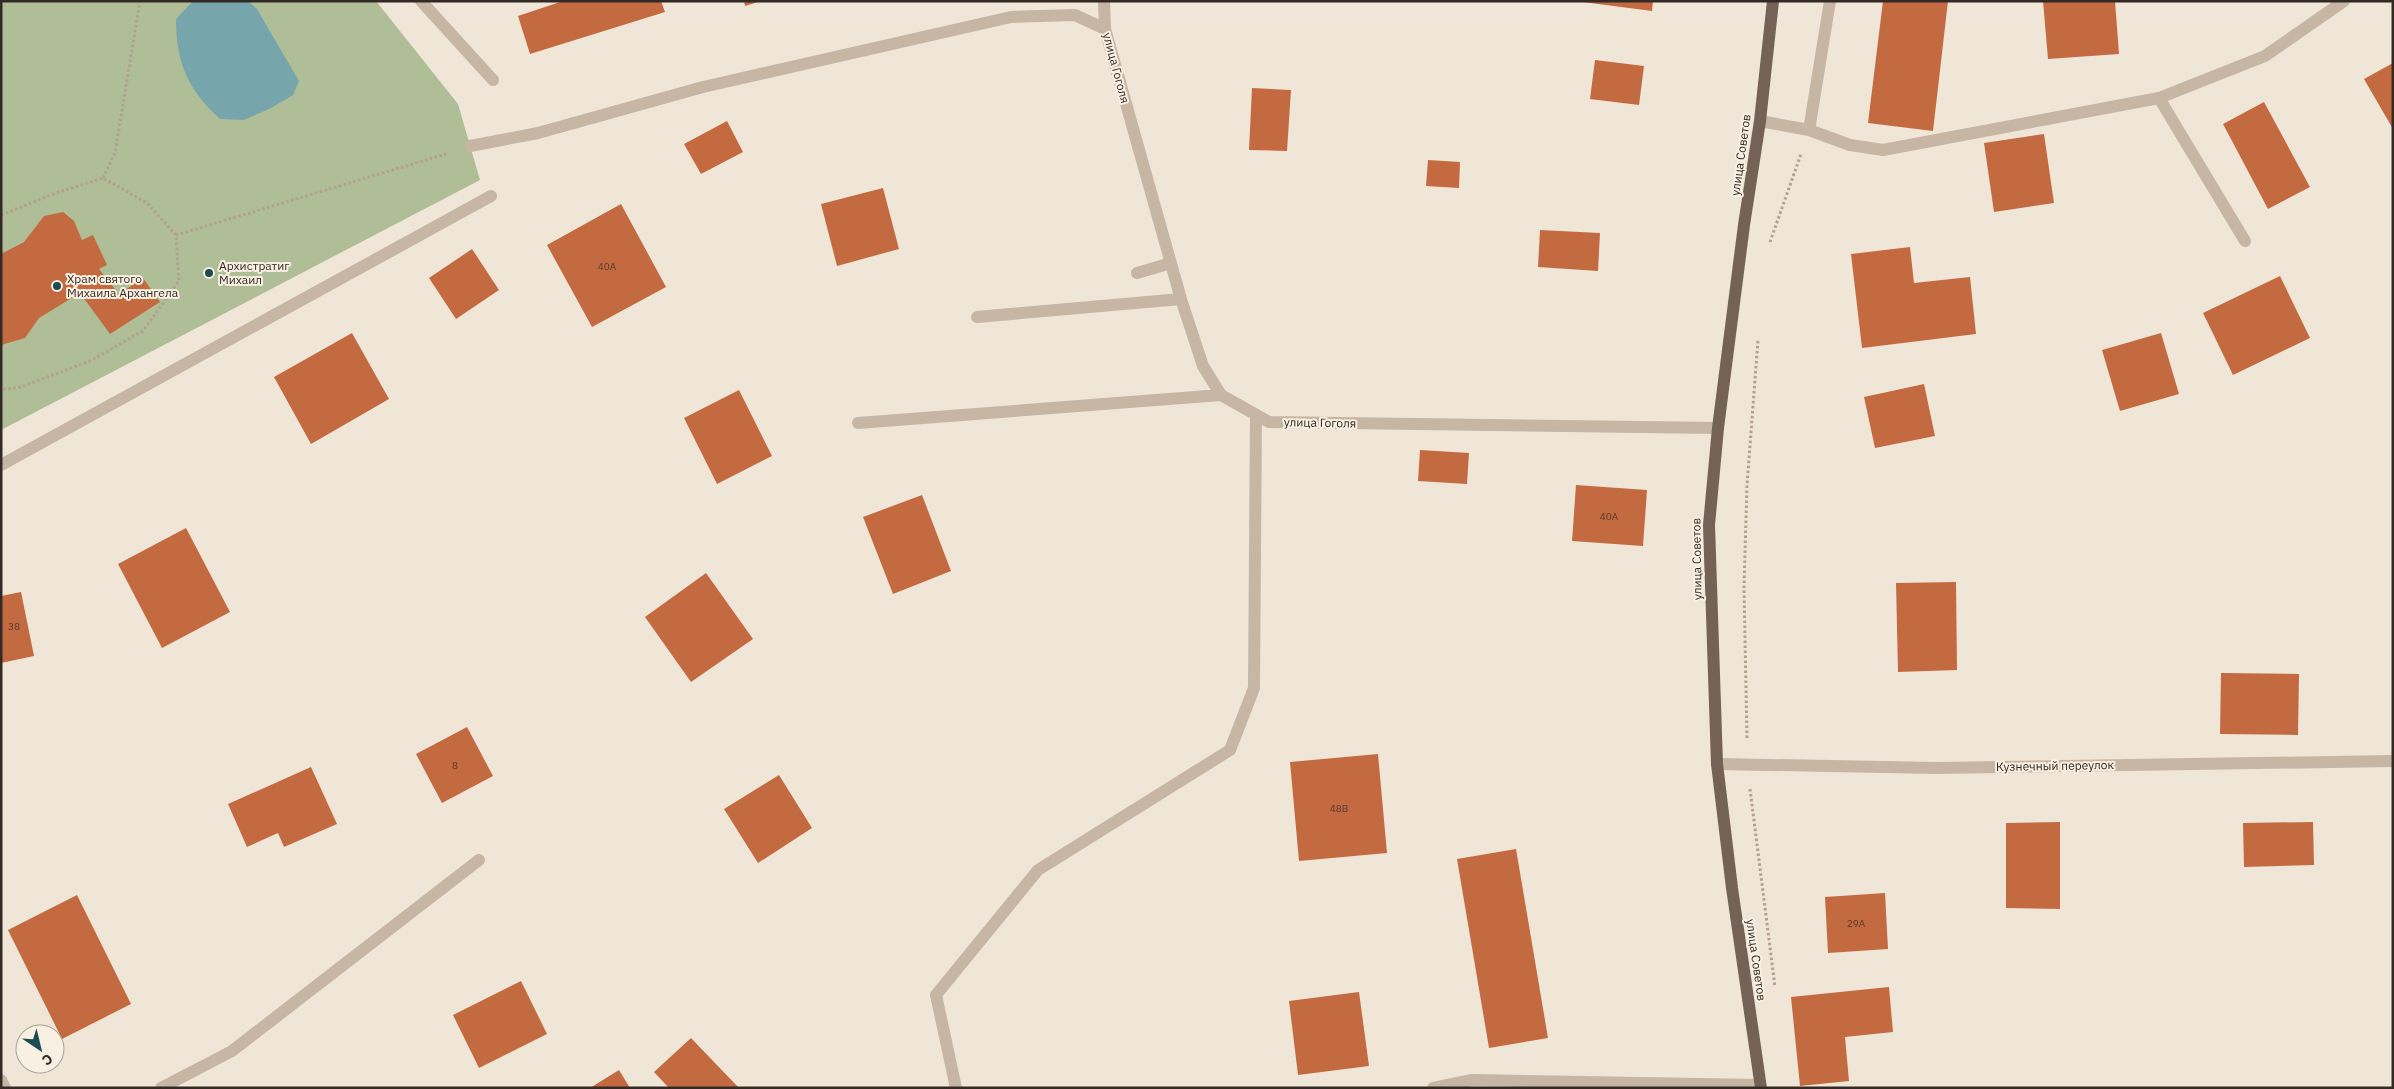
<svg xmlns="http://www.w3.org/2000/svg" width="2394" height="1089" font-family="'IBM Plex Sans',sans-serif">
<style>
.green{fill:#afbe97}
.water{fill:#76a6ac}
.building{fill:#c46a41}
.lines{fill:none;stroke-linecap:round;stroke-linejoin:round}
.path{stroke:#b3a08e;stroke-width:3;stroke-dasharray:2.5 2.5;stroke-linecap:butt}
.minor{stroke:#c7b6a3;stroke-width:12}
.major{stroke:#756256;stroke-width:12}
.poi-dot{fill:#1c4c53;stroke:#f8f0e3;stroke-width:2}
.labels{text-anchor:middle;stroke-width:4;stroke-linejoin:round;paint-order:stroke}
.number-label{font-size:10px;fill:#573a2c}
.street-label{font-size:12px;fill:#332a25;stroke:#f8f0e3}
.poi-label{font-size:12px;fill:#332a25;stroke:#f8f0e3;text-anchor:start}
</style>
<rect width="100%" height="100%" fill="#f0e6d7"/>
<path class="green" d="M1,1H376L458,104L480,180L1,430Z"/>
<path class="water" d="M193,1H248L257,9L299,81L293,95L271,108L244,120L220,119C188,90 176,63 176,19Z"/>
<path class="building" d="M563,1H661L665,12L530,54L518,16Z
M744,1H758V2L745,6Z
M1575,1H1653L1652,11Z
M1883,1H1948L1933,131L1868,123Z
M2043,1H2115L2119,54L2048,59Z
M1595,60L1644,66L1639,105L1590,99Z
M2393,63V129L2364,79Z
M1252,88L1291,90L1287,151L1249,150Z
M2264,102L2310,187L2268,209L2223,124Z
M727,121L743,152L701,174L684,144Z
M2044,134L2054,203L1994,212L1984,143Z
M1428,160L1460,162L1459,188L1426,186Z
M883,188L899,249L837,266L821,204Z
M621,204L666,287L592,327L547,245Z
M63,212L74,221L82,240L93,235L107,265L99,269L119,294L143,278L160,302L110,334L80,293L39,318L25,338L1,345V254L24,242L44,216Z
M1540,230L1600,233L1598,271L1538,267Z
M1910,247L1914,283L1970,277L1976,334L1862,348L1851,254Z
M472,249L499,290L456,319L429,278Z
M2280,276L2310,338L2233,375L2203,313Z
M352,333L389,399L311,444L274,377Z
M2161,333L2179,394L2120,411L2102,350Z
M1924,384L1935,436L1875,448L1864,397Z
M739,390L772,456L717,484L684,418Z
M1420,450L1469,453L1467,484L1418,481Z
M1576,485L1647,490L1643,546L1572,541Z
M922,495L951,571L893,594L863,517Z
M186,528L230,612L162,648L118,564Z
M706,573L753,639L691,682L645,617Z
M1956,582L1957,670L1898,672L1896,583Z
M21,592L34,656L1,663V596Z
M2221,673L2299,674L2298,735L2220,734Z
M467,727L493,776L442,803L416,754Z
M1378,754L1387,853L1299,861L1290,762Z
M311,767L337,824L284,847L278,833L247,847L228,804Z
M779,775L812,828L758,863L724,809Z
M2060,822V909L2006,908V823Z
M2313,822L2314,865L2244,867L2243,823Z
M1516,849L1548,1038L1489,1048L1457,859Z
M1885,893L1888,949L1828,953L1825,897Z
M77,895L131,1004L62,1039L8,930Z
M521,981L547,1034L479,1068L453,1015Z
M1889,987L1893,1032L1845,1037L1849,1081L1800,1086L1791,997Z
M1359,992L1369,1066L1298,1075L1289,1001Z
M691,1038L738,1087L736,1088H669L654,1072Z
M619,1070L630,1088H590Z"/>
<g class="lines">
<path class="path" d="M103,178L115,153L140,1
M1,215L53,194L103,178L147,203L176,235L179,281L143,331L90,361L18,388L1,389
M176,235L446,154
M1770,242L1801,154
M1747,738L1744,587L1747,485L1758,340
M1750,789L1775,987"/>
<path class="minor" d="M421,1L493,80
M1104,1L1105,29L1181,299L1203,366L1221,395L1269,422L1718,428
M1760,121L1809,130L1830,1
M1809,130L1850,145L1883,150L2159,98
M470,146L538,133L703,87L1011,17L1075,15L1105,29
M2245,241L2159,98L2265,56L2344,1
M1137,273L1171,263
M977,317L1181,299
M858,423L1221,395
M1,465L491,196
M1717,764L1937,768L2393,761
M1,1080L5,1088
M161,1088L232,1051L479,860
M956,1088L936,995L1038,870L1230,750L1254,688L1256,415
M1433,1088L1472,1080L1760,1085"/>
<path class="major" d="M1761,1088L1732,888L1717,764L1709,525L1718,428L1744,225L1760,121L1773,1"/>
</g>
<g class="poi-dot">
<circle cx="209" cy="273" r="5"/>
<circle cx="57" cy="286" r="5"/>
</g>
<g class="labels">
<g class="number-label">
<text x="607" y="270">40А</text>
<text x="1609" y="520">40А</text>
<text x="14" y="630">38</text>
<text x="455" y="769">8</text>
<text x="1339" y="812">48В</text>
<text x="1856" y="927">29А</text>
</g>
<g class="street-label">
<text transform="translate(1116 68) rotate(75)" y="4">улица Гоголя</text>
<text transform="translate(1741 155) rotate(-82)" y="4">улица Советов</text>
<text transform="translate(1320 423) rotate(1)" y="4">улица Гоголя</text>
<text transform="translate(1697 559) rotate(-91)" y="4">улица Советов</text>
<text transform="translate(2055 766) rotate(-1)" y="4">Кузнечный переулок</text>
<text transform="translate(1756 960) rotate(82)" y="4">улица Советов</text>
</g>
<g class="poi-label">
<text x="219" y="270">Архистратиг<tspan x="219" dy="14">Михаил</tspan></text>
<text x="67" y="283">Храм святого<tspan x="67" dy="14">Михаила Архангела</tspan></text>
</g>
</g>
<rect width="2394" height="1089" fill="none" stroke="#332a25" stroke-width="5"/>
<g transform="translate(40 1049) rotate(145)"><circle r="24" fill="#f8f0e3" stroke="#a9a197"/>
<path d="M0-4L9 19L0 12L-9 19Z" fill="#1c4c53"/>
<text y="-8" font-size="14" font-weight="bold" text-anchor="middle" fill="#332a25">С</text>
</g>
</svg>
